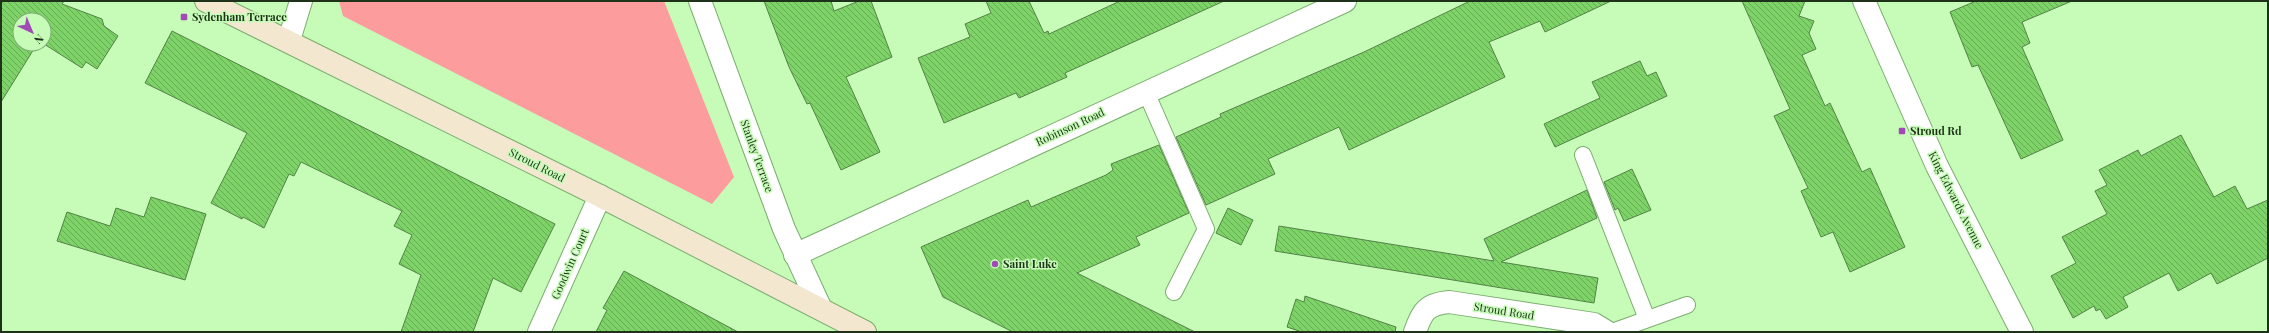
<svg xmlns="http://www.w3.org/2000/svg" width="2269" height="333" font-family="'Playfair Display',serif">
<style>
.green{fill:#fc9c9d}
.building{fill:url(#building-back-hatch);stroke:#528345}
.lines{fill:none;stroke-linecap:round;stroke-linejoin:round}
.service-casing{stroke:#7bad6e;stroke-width:18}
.minor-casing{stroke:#7bad6e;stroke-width:24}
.secondary-casing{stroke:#7bad6e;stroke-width:24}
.service{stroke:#fff;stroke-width:16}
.minor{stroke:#fff;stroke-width:22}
.secondary{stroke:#f4e7d0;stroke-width:22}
.poi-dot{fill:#a14ab7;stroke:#c6fcb8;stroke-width:1.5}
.labels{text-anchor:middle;stroke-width:3;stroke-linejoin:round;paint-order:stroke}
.poi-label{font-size:11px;font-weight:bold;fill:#1d3218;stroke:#c6fcb8;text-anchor:start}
.street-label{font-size:11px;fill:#1d3218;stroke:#c6fcb8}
</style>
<defs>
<pattern id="building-back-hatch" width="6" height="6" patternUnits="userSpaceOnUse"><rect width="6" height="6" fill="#7ed368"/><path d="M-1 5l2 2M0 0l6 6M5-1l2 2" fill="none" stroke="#67ac55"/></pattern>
</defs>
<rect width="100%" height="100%" fill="#c6fcb8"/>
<path class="green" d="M339,1H664L734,177L712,204L343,16Z"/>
<path class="building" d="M1,1H64L62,4L102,19L104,26L118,36L97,69L86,62L82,68L44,44V20H20V44H37L1,102Z
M764,1H831L834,11L859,1H871L892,57L846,77L880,152L841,170L810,103L807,104L789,67Z
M986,1H1029L1044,33L1048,31L1049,34L1120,1H1224L1065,73L1067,77L1019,98L1016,93L944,123L918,58L970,37L965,24L991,13Z
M1470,1H1611L1545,32L1540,21L1489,42L1505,77L1349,150L1339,127L1268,159L1275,174L1206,205L1176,137L1221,117L1220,114L1364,52Z
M1742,1H1805L1799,16L1814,21L1809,33L1816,49L1802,55L1825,106L1830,103L1862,172L1870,168L1905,247L1850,272L1833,232L1821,237L1801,191L1808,188L1774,116L1790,109Z
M1976,1H2072L2022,22L2030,43L2022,47L2063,140L2021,159L1978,65L1972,67L1950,12Z
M172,31L555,224L521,292L493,278L473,332H401L421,275L399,264L412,235L394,226L402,211L301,162L294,176L289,174L264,228L243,217L242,219L211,203L247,133L145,83Z
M1640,61L1647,76L1656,72L1667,96L1555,147L1544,124L1600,98L1592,82Z
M2181,135L2214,197L2235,186L2247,209L2268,200V258L2217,284L2211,273L2178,291L2169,273L2123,297L2128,307L2106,319L2100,309L2096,311L2094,306L2073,318L2051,276L2076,263L2062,237L2107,214L2095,191L2107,185L2099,170L2138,150L2141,156Z
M1159,145L1189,213L1136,237L1140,245L1077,273L1195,332H1013L943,297L921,247L1028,200L1031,207L1106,175L1113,170L1111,164Z
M1632,169L1651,210L1624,221L1618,208L1615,210L1604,182Z
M1587,190L1597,218L1501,262L1598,278L1594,303L1275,251L1279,226L1494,261L1484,239Z
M151,197L206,214L185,280L57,241L67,212L110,226L116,208L144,217Z
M1228,208L1253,220L1241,245L1216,233Z
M624,271L738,332H596L607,310L603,308Z
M1305,296L1396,327L1395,332H1302L1287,327L1296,299L1304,302Z"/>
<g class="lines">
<defs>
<path id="service" d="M1146,92L1206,229L1174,292
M1583,155L1647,319
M1612,332L1687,305"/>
<path id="minor" d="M700,1L784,229L821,309
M1864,1L1937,166L2022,332
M289,40L301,1
M795,255L1345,1
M539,332L600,196
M1415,332C1422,311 1427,304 1449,302L1594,324L1607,332"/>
<path id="secondary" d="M206,1L600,196L865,332"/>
</defs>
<use href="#service" class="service-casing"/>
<use href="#minor" class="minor-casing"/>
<use href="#secondary" class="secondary-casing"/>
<use href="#service" class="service"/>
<use href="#minor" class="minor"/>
<use href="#secondary" class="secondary"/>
</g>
<g class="poi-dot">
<rect x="180" y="13" width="8" height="8" rx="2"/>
<rect x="1898" y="127" width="8" height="8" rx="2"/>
<circle cx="995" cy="264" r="4"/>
</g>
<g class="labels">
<g class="poi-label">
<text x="192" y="21">Sydenham Terrace</text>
<text x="1910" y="135">Stroud Rd</text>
<text x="1003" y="268">Saint Luke</text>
</g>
<g class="street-label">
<text transform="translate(1070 127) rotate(-25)" y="4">Robinson Road</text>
<text transform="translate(757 156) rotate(70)" y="4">Stanley Terrace</text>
<text transform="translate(537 165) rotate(27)" y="4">Stroud Road</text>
<text transform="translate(1956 200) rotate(63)" y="4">King Edwards Avenue</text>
<text transform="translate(570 264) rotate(-66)" y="4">Goodwin Court</text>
<text transform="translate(1504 311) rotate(9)" y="4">Stroud Road</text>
</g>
</g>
<rect width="2269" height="333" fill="none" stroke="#1d3218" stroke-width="4"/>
<g transform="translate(32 32) rotate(136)"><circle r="19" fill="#c6fcb8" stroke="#82ab78"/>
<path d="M0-3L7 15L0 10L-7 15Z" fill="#a14ab7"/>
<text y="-6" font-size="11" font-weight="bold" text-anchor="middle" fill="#1d3218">N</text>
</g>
</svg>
